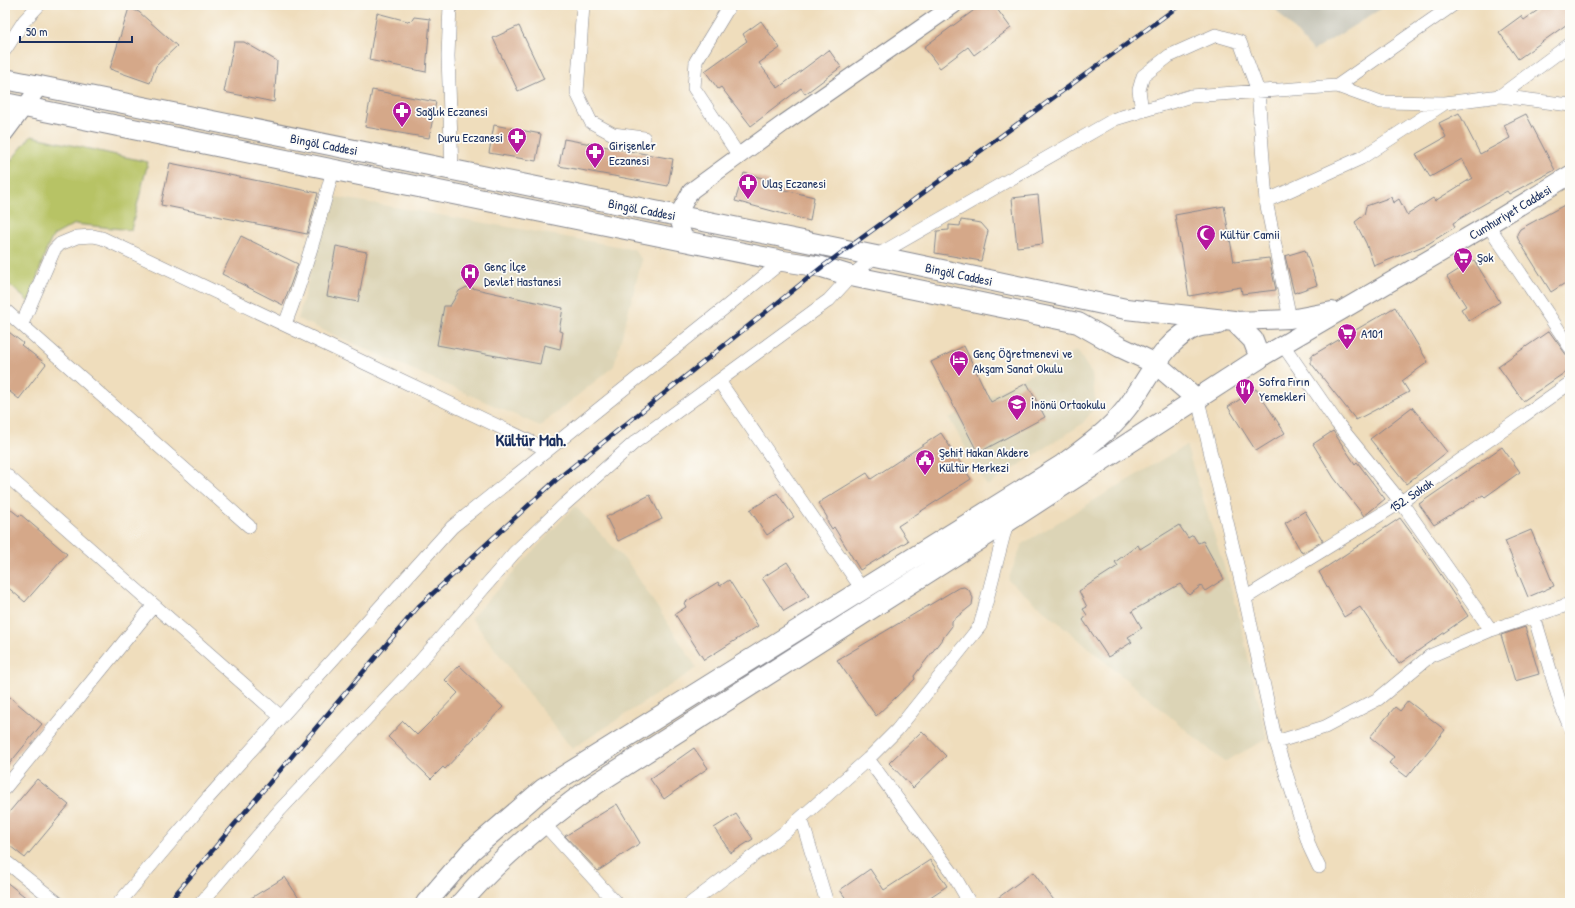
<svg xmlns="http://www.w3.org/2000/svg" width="1575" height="908" font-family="'Patrick Hand',sans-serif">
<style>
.built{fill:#dcd4b6}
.industrial{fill:#c6c5b8}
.green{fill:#b7c365;stroke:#697962}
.building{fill:#d5a889}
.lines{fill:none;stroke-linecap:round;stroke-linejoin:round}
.minor-casing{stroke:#85868d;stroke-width:14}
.tertiary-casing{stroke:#85868d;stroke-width:18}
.secondary-casing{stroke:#85868d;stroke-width:20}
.primary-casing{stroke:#85868d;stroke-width:22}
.minor{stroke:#fff;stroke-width:13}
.tertiary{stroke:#fff;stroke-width:16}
.secondary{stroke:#fff;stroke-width:18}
.primary{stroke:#fff;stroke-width:20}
.rail-casing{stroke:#1b2f5e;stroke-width:4.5}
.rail{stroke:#fdfcf7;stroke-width:3;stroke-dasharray:9;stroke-linecap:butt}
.labels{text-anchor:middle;stroke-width:3.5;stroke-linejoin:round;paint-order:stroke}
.poi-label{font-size:13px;fill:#1b2f5e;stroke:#fdfcf7;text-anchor:start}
.street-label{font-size:13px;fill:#1b2f5e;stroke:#fdfcf7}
.district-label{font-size:17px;font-weight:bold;fill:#1b2f5e;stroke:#fdfcf7}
</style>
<rect width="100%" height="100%" fill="#fdfcf7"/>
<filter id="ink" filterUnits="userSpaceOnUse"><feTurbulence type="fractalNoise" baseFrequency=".025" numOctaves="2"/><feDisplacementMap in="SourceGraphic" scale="8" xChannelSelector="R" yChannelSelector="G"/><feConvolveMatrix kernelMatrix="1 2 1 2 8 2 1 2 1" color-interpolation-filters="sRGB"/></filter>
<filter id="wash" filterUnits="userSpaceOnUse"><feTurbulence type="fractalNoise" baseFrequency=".012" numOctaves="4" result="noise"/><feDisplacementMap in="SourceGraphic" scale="16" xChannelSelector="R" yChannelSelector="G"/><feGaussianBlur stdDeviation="0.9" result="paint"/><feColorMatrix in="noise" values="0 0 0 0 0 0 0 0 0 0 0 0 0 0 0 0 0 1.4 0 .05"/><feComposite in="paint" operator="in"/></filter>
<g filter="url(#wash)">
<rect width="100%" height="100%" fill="#efddbc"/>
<path class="built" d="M330,196L634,249L642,260L614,366L540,426L298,319Z
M1077,350L1092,374L1096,406L1082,424L987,486L949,418Z
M1186,445L1237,608L1267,739L1224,762L1008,580L1022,544Z
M575,506L629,564L697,668L572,749L471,618Z"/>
<path class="industrial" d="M1272,5H1387L1313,51Z"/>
<path class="green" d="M31,136L148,162L131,230L75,224L53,236L46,251L29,302L5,281V168Z"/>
<g id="blocks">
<path class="building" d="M981,5H994L1011,28L974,55L968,47L940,68L924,47Z
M1545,5H1570V22L1518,59L1499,32L1521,16L1524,20Z
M129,8L139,12L177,46L156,66L150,83L110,69Z
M377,13L411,22L414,17L430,19L426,72L369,60Z
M761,21L780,48L759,63L778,88L829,50L841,67L805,94L801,88L751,126L721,87L718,89L705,71L747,41L743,34Z
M519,26L544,79L518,91L493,38Z
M234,42H244L277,61L274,102L224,92Z
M372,90L436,102L429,138L365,127Z
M1459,113L1480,154L1510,138L1504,125L1526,114L1555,170L1509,194L1507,191L1479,207L1453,223L1455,227L1428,244L1374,266L1366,243L1355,222L1364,215L1366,206L1391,197L1393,203L1399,199L1407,215L1433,198L1435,201L1472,178L1462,159L1430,177L1416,154L1446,137L1439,123Z
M494,125L541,134L536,161L489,153Z
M564,139L673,159L668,186L559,166Z
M170,163L318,193L307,234L161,205Z
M744,173L769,180L768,186L814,197L810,221L735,201Z
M1038,195L1043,244L1017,247L1012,198Z
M1570,202V280L1551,292L1518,239L1517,234L1520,229Z
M1224,206L1234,262L1269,258L1276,290L1242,294L1241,287L1189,296L1175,215Z
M961,220L981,223L988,231L981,261L935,253L937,231L949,230V225L960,226Z
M241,236L298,264L283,305L222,274Z
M336,246L367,252L358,302L327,296Z
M1305,250L1317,285L1294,293L1285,256Z
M1474,260L1500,302L1469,321L1461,309L1466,306L1447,277Z
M467,287L563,308L559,331L563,332L560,349L544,345L540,364L437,345L444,306H450L459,291Z
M1395,307L1428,362L1402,381L1409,392L1356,420L1311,363V356Z
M5,329L23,343L21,345L46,364L19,399L5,388Z
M1549,331L1570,360V369L1523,401L1498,366Z
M964,346L991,402L1027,383L1045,417L978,453L931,362Z
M1256,389L1285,433L1256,451L1228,407Z
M1412,407L1447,452L1406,484L1370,439Z
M1333,431L1355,464L1357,462L1385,499L1364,516L1334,478L1313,444Z
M941,433L971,479L898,526L908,541L860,570L834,527L832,529L827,521V517L818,503L867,473L871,479Z
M1502,447L1520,472L1485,497L1483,495L1434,525L1419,504Z
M777,493L794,517L767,535L750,510Z
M650,495L662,519L618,541L606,517Z
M5,505L19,516L20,514L67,554L25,602L5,585Z
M1305,511L1323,541L1302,553L1285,523Z
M1400,518L1431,560L1468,616L1399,664L1360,607L1344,617L1319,572Z
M1179,525L1188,538L1193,535L1198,543L1203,541L1224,579L1205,591L1201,586L1189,595L1180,584L1132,611L1142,628L1128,637L1132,642L1108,657L1083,620L1087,615L1083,609L1087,607L1079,591L1118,566L1115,562L1138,545L1140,549Z
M1531,530L1554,586L1528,597L1505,541Z
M787,562L809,596L784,611L762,578Z
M729,580L758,626L704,660L675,614L686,607L684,603L718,582L720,586Z
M964,587L969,590L973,598L972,605L952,621V626L914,676L915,679L876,716L837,660L958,588Z
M1525,627L1539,674L1515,681L1501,635Z
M459,665L503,707L445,769L443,767L431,779L388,737L403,721L417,735L435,717L458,693L445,680Z
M5,693L42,724L5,769Z
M1408,701L1445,730L1407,777L1389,763L1394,757L1370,737L1395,707L1400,711Z
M922,731L946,756L913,788L889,763Z
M694,748L708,768L664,799L650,779Z
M37,779L69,805L25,858L5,842V817Z
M617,804L640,843L598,871L565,836Z
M736,814L753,839L731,853L714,828Z
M930,860L947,886L921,903H849L840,890L870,869L884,890Z
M1033,872L1056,903H991Z
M285,877L302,903H243Z
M5,881L33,903H5Z"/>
</g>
</g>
<g filter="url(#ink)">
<use href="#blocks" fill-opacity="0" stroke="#85868d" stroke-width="1"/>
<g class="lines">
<defs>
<path id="minor" d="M450,5L448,56L452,170
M583,5L577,93L591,122L613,134L644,138
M730,5L696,61L694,88L739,156
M5,50L24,21L39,5
M1337,86L1453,5
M1500,96L1570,105
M1142,111L1139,90L1143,76L1169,56L1216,35L1240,42L1258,91L1266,201L1290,319
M1266,201L1361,158L1445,103
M1488,225L1570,347
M5,310L249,526
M22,324L54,250L60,244L77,237L93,236L102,238L548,450
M285,324C305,273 319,222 333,170
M1283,345L1337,423L1401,502L1491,630
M719,381L862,589
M1198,400L1245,598L1276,742L1310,848L1319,867
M5,474L281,717
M1245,598L1401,502L1570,383
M1534,616L1560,703L1570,727
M1276,742L1325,727L1378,699L1430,656L1491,630L1570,604
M868,759L953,874L968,900L963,903
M5,788L154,605
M801,818L827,903
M543,823L616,903
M5,861L58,903
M119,903L208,798L452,527L783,261
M201,903L280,810L417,665L514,553L564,505L634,443L829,300L851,276L876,256L1115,119L1191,96L1337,86L1381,102L1445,103L1500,96L1570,44
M691,903L785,832L868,759L897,730L980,626L1007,522"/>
<path id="tertiary" d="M5,133L40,86
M686,242L677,216L691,191L784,123L954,5"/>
<path id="secondary" d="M1234,321L1290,319L1332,311
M1260,358L1488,225L1570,175"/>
<path id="primary" d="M5,79L876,256L1126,309L1234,321L1253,340L1260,358L1007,522L596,784C547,819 500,857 461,903
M5,103L783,261L822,267L851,276L1078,323L1120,347L1156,364L1198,400
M426,903L471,851L543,789L1062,465C1085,448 1108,432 1126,409C1148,382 1162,340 1197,327C1203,325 1211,325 1218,324"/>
</defs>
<use href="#minor" class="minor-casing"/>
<use href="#tertiary" class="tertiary-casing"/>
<use href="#secondary" class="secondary-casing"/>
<use href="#primary" class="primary-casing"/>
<use href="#minor" class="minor"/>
<use href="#tertiary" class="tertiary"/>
<use href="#secondary" class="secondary"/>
<use href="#primary" class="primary"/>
<defs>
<path id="rail" d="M168,903L418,607L556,480L822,267L1180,5"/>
</defs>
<use href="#rail" class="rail-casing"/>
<use href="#rail" class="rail"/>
</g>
</g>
<defs>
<symbol id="pharmacy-pin" viewBox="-11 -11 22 30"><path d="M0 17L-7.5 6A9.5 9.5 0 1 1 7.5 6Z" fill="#b5179e" stroke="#fdfcf7"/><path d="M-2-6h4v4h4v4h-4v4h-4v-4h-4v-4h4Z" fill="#fff"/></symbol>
<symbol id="mosque-pin" viewBox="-11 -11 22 30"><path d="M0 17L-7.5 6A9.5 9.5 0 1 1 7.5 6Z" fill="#b5179e" stroke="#fdfcf7"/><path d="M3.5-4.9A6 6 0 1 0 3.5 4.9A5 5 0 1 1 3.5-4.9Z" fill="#fff"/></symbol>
<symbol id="supermarket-pin" viewBox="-11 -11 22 30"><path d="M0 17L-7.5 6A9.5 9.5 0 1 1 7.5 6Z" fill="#b5179e" stroke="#fdfcf7"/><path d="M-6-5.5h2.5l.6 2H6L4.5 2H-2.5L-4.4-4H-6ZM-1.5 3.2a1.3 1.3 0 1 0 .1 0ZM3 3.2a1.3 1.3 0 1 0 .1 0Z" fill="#fff"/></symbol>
<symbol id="hospital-pin" viewBox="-11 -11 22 30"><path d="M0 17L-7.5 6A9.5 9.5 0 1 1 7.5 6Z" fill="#b5179e" stroke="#fdfcf7"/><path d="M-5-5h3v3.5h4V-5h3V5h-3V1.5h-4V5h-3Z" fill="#fff"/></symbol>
<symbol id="hotel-pin" viewBox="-11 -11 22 30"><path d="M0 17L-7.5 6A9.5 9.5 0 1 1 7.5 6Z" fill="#b5179e" stroke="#fdfcf7"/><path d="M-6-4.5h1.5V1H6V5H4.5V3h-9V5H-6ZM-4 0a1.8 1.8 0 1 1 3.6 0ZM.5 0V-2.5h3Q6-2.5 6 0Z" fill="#fff"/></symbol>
<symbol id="restaurant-pin" viewBox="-11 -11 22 30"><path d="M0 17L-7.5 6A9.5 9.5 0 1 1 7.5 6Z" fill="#b5179e" stroke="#fdfcf7"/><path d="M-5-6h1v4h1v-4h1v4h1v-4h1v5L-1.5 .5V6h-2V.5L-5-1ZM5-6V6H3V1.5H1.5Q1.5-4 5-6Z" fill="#fff"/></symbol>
<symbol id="school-pin" viewBox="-11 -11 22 30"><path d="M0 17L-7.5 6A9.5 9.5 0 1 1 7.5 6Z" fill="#b5179e" stroke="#fdfcf7"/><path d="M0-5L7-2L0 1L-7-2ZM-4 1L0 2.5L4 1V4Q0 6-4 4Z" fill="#fff"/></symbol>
<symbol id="civic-pin" viewBox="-11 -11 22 30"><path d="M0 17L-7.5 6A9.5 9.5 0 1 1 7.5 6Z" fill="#b5179e" stroke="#fdfcf7"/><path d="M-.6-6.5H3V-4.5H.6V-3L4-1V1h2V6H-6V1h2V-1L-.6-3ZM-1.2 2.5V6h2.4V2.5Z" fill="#fff"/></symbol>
</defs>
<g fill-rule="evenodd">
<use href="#pharmacy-pin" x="391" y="100" width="22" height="30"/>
<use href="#pharmacy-pin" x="506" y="126" width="22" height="30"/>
<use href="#pharmacy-pin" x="584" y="141" width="22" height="30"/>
<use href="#pharmacy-pin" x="737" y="172" width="22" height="30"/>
<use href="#mosque-pin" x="1195" y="223" width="22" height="30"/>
<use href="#supermarket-pin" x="1452" y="246" width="22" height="30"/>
<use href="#hospital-pin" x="459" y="262" width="22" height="30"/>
<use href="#supermarket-pin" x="1336" y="322" width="22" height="30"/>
<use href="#hotel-pin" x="948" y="349" width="22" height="30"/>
<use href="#restaurant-pin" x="1234" y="377" width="22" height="30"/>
<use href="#school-pin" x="1006" y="393" width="22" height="30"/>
<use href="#civic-pin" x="914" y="448" width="22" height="30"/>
</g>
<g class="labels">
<g class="poi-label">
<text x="416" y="116">Sağlık Eczanesi</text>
<text x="503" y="142" text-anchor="end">Duru Eczanesi</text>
<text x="609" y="150">Girişenler<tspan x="609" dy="15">Eczanesi</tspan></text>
<text x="762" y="188">Ulaş Eczanesi</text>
<text x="1220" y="239">Kültür Camii</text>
<text x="1477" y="262">Şok</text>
<text x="484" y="271">Genç İlçe<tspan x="484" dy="15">Devlet Hastanesi</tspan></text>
<text x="1361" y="338">A101</text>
<text x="973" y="358">Genç Öğretmenevi ve<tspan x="973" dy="15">Akşam Sanat Okulu</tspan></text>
<text x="1259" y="386">Sofra Fırın<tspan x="1259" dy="15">Yemekleri</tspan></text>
<text x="1031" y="409">İnönü Ortaokulu</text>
<text x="939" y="457">Şehit Hakan Akdere<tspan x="939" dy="15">Kültür Merkezi</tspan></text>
</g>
<g class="street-label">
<text transform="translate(324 144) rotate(11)" y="5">Bingöl Caddesi</text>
<text transform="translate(642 209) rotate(11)" y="5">Bingöl Caddesi</text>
<text transform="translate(1510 212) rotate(-31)" y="5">Cumhuriyet Caddesi</text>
<text transform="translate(959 274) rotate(12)" y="5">Bingöl Caddesi</text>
<text transform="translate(1411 495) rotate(-34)" y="5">152. Sokak</text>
</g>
<g class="district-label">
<text x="531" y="446">Kültür Mah.</text>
</g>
</g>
<rect width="1575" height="908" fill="none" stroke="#fdfcf7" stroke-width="20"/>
<path d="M20 36v6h112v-6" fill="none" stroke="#1b2f5e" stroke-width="2"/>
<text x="26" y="36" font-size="12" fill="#1b2f5e" stroke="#fdfcf7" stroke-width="3" paint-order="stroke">50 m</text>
</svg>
